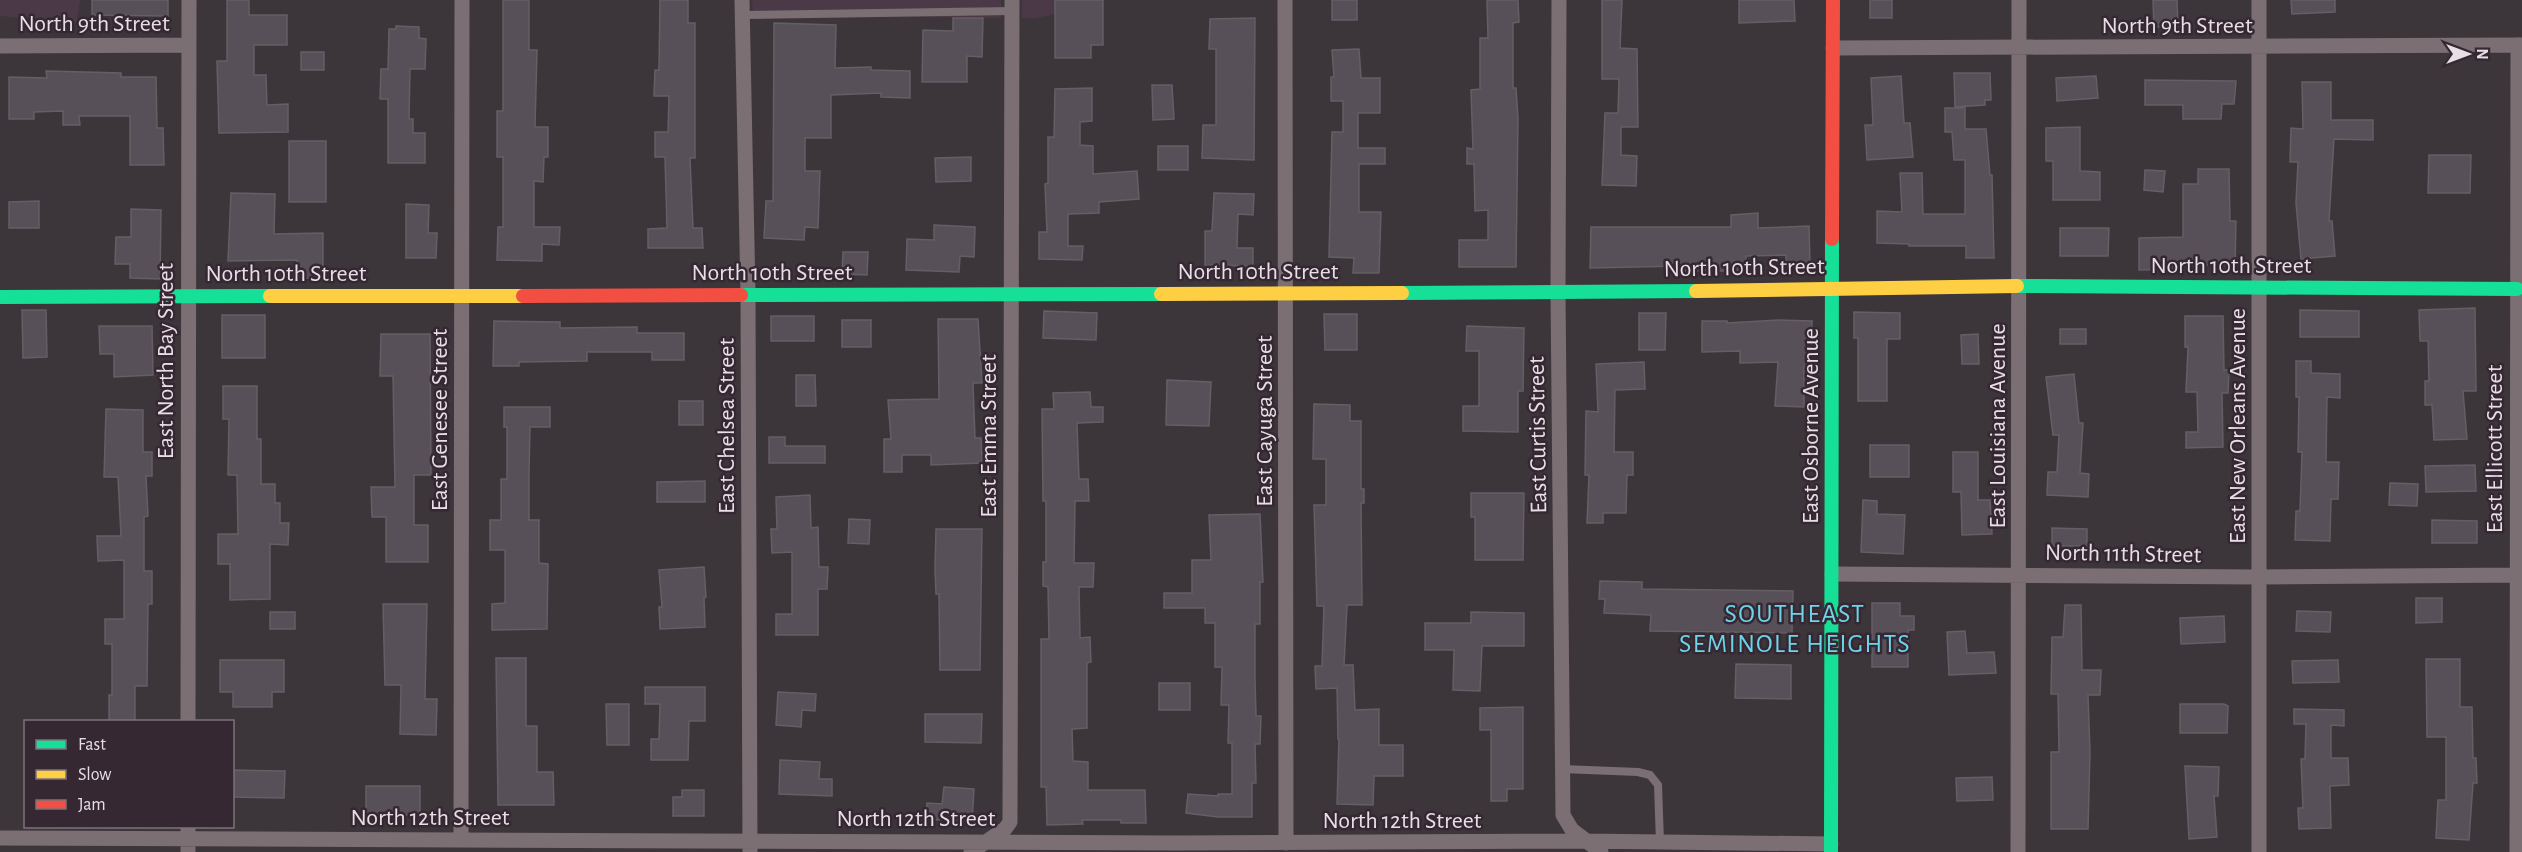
<svg xmlns="http://www.w3.org/2000/svg" width="2522" height="852" font-family="'Alegreya Sans',sans-serif">
<style>
.built{fill:#4b3947}
.building{fill:#575059;stroke:#635f64;stroke-width:1.5}
.lines{fill:none;stroke-linecap:round;stroke-linejoin:round}
.lane{stroke:#7c6f74;stroke-width:8}
.street{stroke:#7c6f74;stroke-width:15}
.fast{stroke:#16e098;stroke-width:14}
.slow{stroke:#ffcf43;stroke-width:14}
.jam{stroke:#f24e42;stroke-width:14}
.labels{text-anchor:middle;stroke-width:5;stroke-linejoin:round;paint-order:stroke}
.street-label{font-size:24px;fill:#e8dfe6;stroke:#352832}
.neighbourhood-label{font-size:26px;letter-spacing:1.5px;fill:#6dd4e9;stroke:#352832}
</style>
<rect width="100%" height="100%" fill="#3c363b"/>
<path class="built" d="M0,0H80L77,22L0,16Z
M752,0H1001V18L753,14Z
M1022,0H1076L1074,10L1036,18H1022Z"/>
<path class="building" d="M92,0H168V16L92,15Z
M227,0H249V15H287V45H254V75H266L267,105L288,104V132L219,133L217,61H227Z
M503,0H529V50H537L535,127H548V157H544L543,182L534,181V227H560L559,245L542,244V261L497,260L498,227H503V157H497V111H503Z
M660,0H688V23H695V158H690L693,228H702L703,248H648V229L667,228L665,157H655V132H668L669,96H654L655,70H659Z
M1055,0H1103V45H1091V58H1055Z
M1332,0H1357V20H1332Z
M1487,0H1518L1519,22L1513,23V88H1516L1518,119L1516,267H1459V240H1488V210L1475,211L1474,164H1467V148L1473,149L1471,90L1480,89V38H1488Z
M1602,0H1622L1620,48L1637,49L1638,127H1621V155L1637,156L1636,186L1602,185L1605,113H1618L1619,79H1602Z
M1739,0H1794L1795,21L1739,23Z
M1870,0H1892V18H1870Z
M2153,0H2177L2178,27H2154Z
M2291,0H2335V12L2292,14Z
M953,18H983L982,57L967,56V82H922L923,30L953,31Z
M1255,18L1254,160L1202,158L1203,125H1216V49H1209L1210,19Z
M774,23L836,25L835,68L871,67V70L910,71V98L881,97V93L831,95V138H805V171H820L818,228L805,227L804,240L764,238L766,201H773Z
M396,26L419,27V38L426,39L425,69H410L409,119H413V133H425V163H388V99H380L381,69H388L389,29H396Z
M1359,49L1361,78H1380V113H1358V148H1385V164H1359V212H1381L1379,273H1353L1354,258L1329,257L1332,132H1343V101H1331V77H1334L1332,50Z
M301,52H324V70H301Z
M46,71L121,73V77H156L157,128H163L164,165H130V116H79L80,125H63V111L34,112V119H9V77L47,78Z
M1954,73H1990L1991,100H1985V105L1955,107Z
M1901,76L1904,123H1910L1913,157L1867,160L1865,125H1873L1871,78Z
M2096,76L2098,98L2057,101L2056,78Z
M2145,80L2236,81L2234,104H2222L2221,119H2183V105H2145Z
M2302,82H2331V120H2373V140L2334,139L2329,221H2332L2335,256L2301,259L2296,203L2298,162H2290L2291,128L2303,129Z
M1152,85H1172L1174,119L1153,120Z
M1092,88V121L1080,122V145L1093,146V174L1137,171L1139,199L1099,202V213L1068,214V246H1083L1082,260L1039,259V232H1047L1045,184L1048,183V137H1054L1055,89Z
M1945,108H1965V129H1986L1990,175H1992L1994,258H1966V246H1909V244L1877,243V211L1902,212L1900,173H1922L1923,214H1965V160H1954L1952,132H1945Z
M2080,127V171L2100,172V200H2053V161H2046V128Z
M289,141H326V202H289Z
M1158,146H1188V170H1158Z
M2429,155H2471L2470,193H2428Z
M971,157V181L936,182L935,158Z
M2198,169H2229L2230,221H2236L2235,265H2183V269L2139,270V238L2183,237V184H2198Z
M2145,170L2165,171L2163,192L2144,190Z
M231,193L275,194L274,234L323,233V278H297V260L228,261Z
M1214,193L1254,194L1253,215L1238,214L1237,248H1253V266L1205,265V231H1212Z
M39,201V228H9V202Z
M406,204L429,205L428,233H437L436,258H406Z
M131,209L161,210L160,279L130,278V264H115L116,237H131Z
M1758,213V228L1809,226L1810,263H1786V255L1746,256V271H1683V266L1590,268L1591,227H1731V215Z
M934,225L975,227L974,257L960,256L959,272L906,270L907,239L934,240Z
M2060,228H2109L2108,256H2060Z
M843,252H868L867,275L842,274Z
M2475,308L2476,391H2463L2467,439L2434,440L2432,405H2425V381H2429L2428,341H2420L2419,310Z
M22,310H46L47,357L23,358Z
M2300,310L2359,311V337H2300Z
M1044,311L1097,313L1096,340L1043,338Z
M1854,312L1900,313V339H1887V401H1858V338H1854Z
M1639,313H1666L1665,350H1639Z
M1324,314H1357V350H1325Z
M222,315H265V358H222Z
M771,316H814V341H771Z
M2185,316H2223L2224,370H2229L2228,393H2222L2223,447L2186,448V432H2198L2197,392H2186L2188,347H2185Z
M938,319H978L982,383H973L975,438H981L982,463L931,465V455H902V472H884V439H891L888,400L939,399Z
M842,320H871V347H842Z
M1779,320L1812,321L1810,368L1804,367V407L1775,406L1778,362L1740,363V351L1702,352V321H1727V323Z
M494,321L560,322V328L637,327V333H684V360H652V352H587V361L519,362V366H493Z
M99,326H152L153,375L114,377V354H100Z
M1467,326L1524,328L1523,391H1518V432L1463,431V406H1479V351H1466Z
M2060,329H2086V344H2060Z
M381,334H430L431,475H414V525H428V562H386V517H372L371,487H395L393,376H380Z
M1978,334L1979,364H1962L1961,335Z
M2296,361H2311V373L2340,374V398L2327,397L2326,462H2339L2338,499H2331L2330,541L2295,540L2296,511H2300L2302,452H2298L2299,397H2296Z
M1644,362L1645,389L1615,390L1614,452H1633V475H1627L1626,513H1603V523H1587L1589,475H1585L1586,411L1598,412L1596,364Z
M2074,374L2079,423H2083L2080,473L2089,474L2088,497L2047,495L2048,472H2057L2059,435H2053L2046,377Z
M796,375H815L816,406H796Z
M1167,380L1211,382L1209,426L1166,425Z
M223,386H257V439H261V484H275V503H280V523H289L288,545L270,544V599L230,600V564H218V534H238L237,475H228L229,419H223Z
M1090,392L1091,407H1103V422L1077,423L1079,479H1088L1089,501H1075L1074,563H1094L1093,587H1079L1080,638L1090,637L1091,662L1087,663V728L1072,729L1073,761L1088,762V790H1145L1146,823H1121V820H1082L1083,824L1047,825L1046,787H1041V639H1049L1048,587L1043,586V562H1046V501H1043L1042,409H1054L1053,393Z
M679,401H703V425H679Z
M1314,404L1350,405V421H1361V489H1364V503H1361L1362,605H1347L1344,665H1353L1355,710L1379,709V745H1403V776H1374L1373,805L1337,804L1339,739H1338L1337,688L1316,689L1315,666H1322L1324,606H1317L1314,505H1326V459H1313Z
M504,407H550V427H530L529,471V520H539V563L548,564L547,629L492,630V604L505,603V550H490V520H501V479H507V427H504Z
M106,409L143,410V452H152V476H146L148,516L144,517V571H152V604H148L147,686H135V722H109V695H112V644H105V619H124V560L98,561L97,536H121L118,477H104Z
M769,437H785V446H825V463H769Z
M1870,445H1909V477H1870Z
M1953,452H1978V500H1990L1992,534L1962,535L1961,492H1953Z
M2475,465L2476,491L2426,492L2425,466Z
M705,481V502H657V482Z
M2390,483L2418,484L2417,506L2389,505Z
M1471,493H1524L1523,560H1475V517H1471Z
M810,495L811,528L818,527L819,567H828L827,589H818V635H776V614H792V552L772,553L771,529H777L776,497Z
M1863,500L1877,501V514L1905,515L1903,554L1861,552Z
M1260,514L1263,582H1260V624H1255V679L1256,716H1261L1260,744H1255L1256,783H1252V817H1218L1186,813L1188,794L1218,796V794H1232V743H1228L1229,705H1221L1222,667H1215V623H1205V608H1164V593H1192V560H1211L1209,515Z
M849,519L870,520L869,544L848,543Z
M2432,520L2477,521V543H2432Z
M2052,528L2087,529V546H2052Z
M936,529H982L980,670H940L939,594H936L935,569Z
M704,567L706,597L704,598L705,627L660,629L659,607H662L659,570Z
M1600,581L1642,582V589L1793,591L1792,633L1650,631L1651,615L1604,613L1605,599H1599Z
M2416,598H2442V622L2416,623Z
M1872,603H1900V616H1914V630H1908V667H1872Z
M383,604H427L425,699H437L436,735L400,734L401,685H385Z
M2065,605H2081L2082,670H2101L2100,695H2088L2090,752L2088,829H2051V752H2059L2058,694H2051L2052,637H2063Z
M2297,611L2331,612L2330,632L2296,631Z
M270,612H295V629H270Z
M1471,612L1524,613V646H1482L1480,691L1453,690L1454,650H1425V623H1471Z
M2224,616L2225,642L2181,644L2180,618Z
M1965,631L1967,653L1994,652L1996,673L1949,675L1947,632Z
M496,658H526V726H537V772H553L554,805H498Z
M2426,659H2460V707H2472L2473,758H2476L2477,783H2473L2469,840L2436,838L2438,800H2446V737H2427Z
M220,660H284V692H272V707H233V692H220Z
M2338,660L2339,682L2293,683L2292,661Z
M1736,664L1791,665V699L1735,698Z
M1159,683H1190V710H1159Z
M645,687H705V721H689L688,760H651V739H659L660,704H645Z
M778,692L816,694L815,711L802,710L801,727L776,725Z
M606,704H629V745H607Z
M2180,704H2224L2228,706L2227,733H2180Z
M1523,707V789H1507V801H1491V730H1480V708Z
M2294,709L2344,710V726L2331,725V758H2348L2349,785L2330,786L2331,828L2299,829L2298,808H2303L2301,759H2305L2306,724H2294Z
M925,714H982L981,743L925,742Z
M780,760L820,762L819,779H832V796L779,794Z
M2185,766L2219,767L2218,796H2214L2217,837L2189,839Z
M233,770L285,771L284,798L232,797Z
M1992,777L1993,800L1957,801L1956,778Z
M366,786H420V815H366Z
M944,787L974,789L972,822L926,819L927,803L942,804Z
M682,790H704V816H673V797H682Z"/>
<g class="lines">
<path class="lane" d="M742,15L1012,11
M1562,769L1638,772L1650,775L1658,785L1660,842"/>
<path class="street" d="M742,0L748,294L750,852
M1285,0L1286,843
M1559,0L1558,293L1563,815L1572,830L1601,852
M0,46L188,45
M1833,48L2522,45
M1832,574L2259,577L2522,575
M188,722L189,0
M0,838L1177,843L1585,841L1831,844
M461,840L462,0
M188,852V826
M971,852L1005,829L1010,822L1012,0
M2018,852L2019,0
M2259,852V0
M2517,852L2518,45"/>
<path class="fast" d="M2017,286L2517,289
M1402,293L1696,291
M741,295L1161,294
M0,297L270,296
M1831,852L1832,239"/>
<path class="slow" d="M1696,291L2017,286
M1161,294L1402,293
M270,296H523"/>
<path class="jam" d="M1832,239L1833,0
M523,296L741,295"/>
</g>
<g class="labels">
<g class="street-label">
<text x="94" y="31">North 9th Street</text>
<text x="2177" y="33">North 9th Street</text>
<text x="2231" y="273">North 10th Street</text>
<text transform="translate(1744 267) rotate(-1)" y="8">North 10th Street</text>
<text x="1258" y="279">North 10th Street</text>
<text x="772" y="280">North 10th Street</text>
<text x="286" y="281">North 10th Street</text>
<text transform="translate(165 361) rotate(-90)" y="8">East North Bay Street</text>
<text transform="translate(439 420) rotate(-90)" y="8">East Genesee Street</text>
<text transform="translate(1264 421) rotate(-90)" y="8">East Cayuga Street</text>
<text transform="translate(726 426) rotate(-90)" y="8">East Chelsea Street</text>
<text transform="translate(1810 426) rotate(-90)" y="8">East Osborne Avenue</text>
<text transform="translate(1997 426) rotate(-90)" y="8">East Louisiana Avenue</text>
<text transform="translate(2237 426) rotate(-90)" y="8">East New Orleans Avenue</text>
<text transform="translate(1537 435) rotate(-91)" y="8">East Curtis Street</text>
<text transform="translate(988 436) rotate(-90)" y="8">East Emma Street</text>
<text transform="translate(2494 449) rotate(-90)" y="8">East Ellicott Street</text>
<text transform="translate(2123 553) rotate(1)" y="8">North 11th Street</text>
<text x="430" y="825">North 12th Street</text>
<text x="916" y="826">North 12th Street</text>
<text x="1402" y="828">North 12th Street</text>
</g>
<g class="neighbourhood-label">
<text x="1795" y="622">SOUTHEAST<tspan x="1795" dy="30">SEMINOLE HEIGHTS</tspan></text>
</g>
</g>
<rect x="24" y="720" width="210" height="108" fill="#352832" stroke="#7d717a" stroke-width="1.5"/>
<rect x="36" y="740" width="30" height="9" fill="#16e098" stroke="#7d717a" stroke-width="1.5"/>
<text x="78" y="750" font-size="18" fill="#e8dfe6">Fast</text>
<rect x="36" y="770" width="30" height="9" fill="#ffcf43" stroke="#7d717a" stroke-width="1.5"/>
<text x="78" y="780" font-size="18" fill="#e8dfe6">Slow</text>
<rect x="36" y="800" width="30" height="9" fill="#f24e42" stroke="#7d717a" stroke-width="1.5"/>
<text x="78" y="810" font-size="18" fill="#e8dfe6">Jam</text>
<g transform="translate(2468 54) rotate(90)" stroke="#352832" stroke-width="4.5" paint-order="stroke">
<path d="M0-4.5L10 22L0 15L-10 22Z" fill="#e8dfe6"/>
<text y="-9" font-size="16" font-weight="bold" text-anchor="middle" fill="#e8dfe6">N</text>
</g>
</svg>
